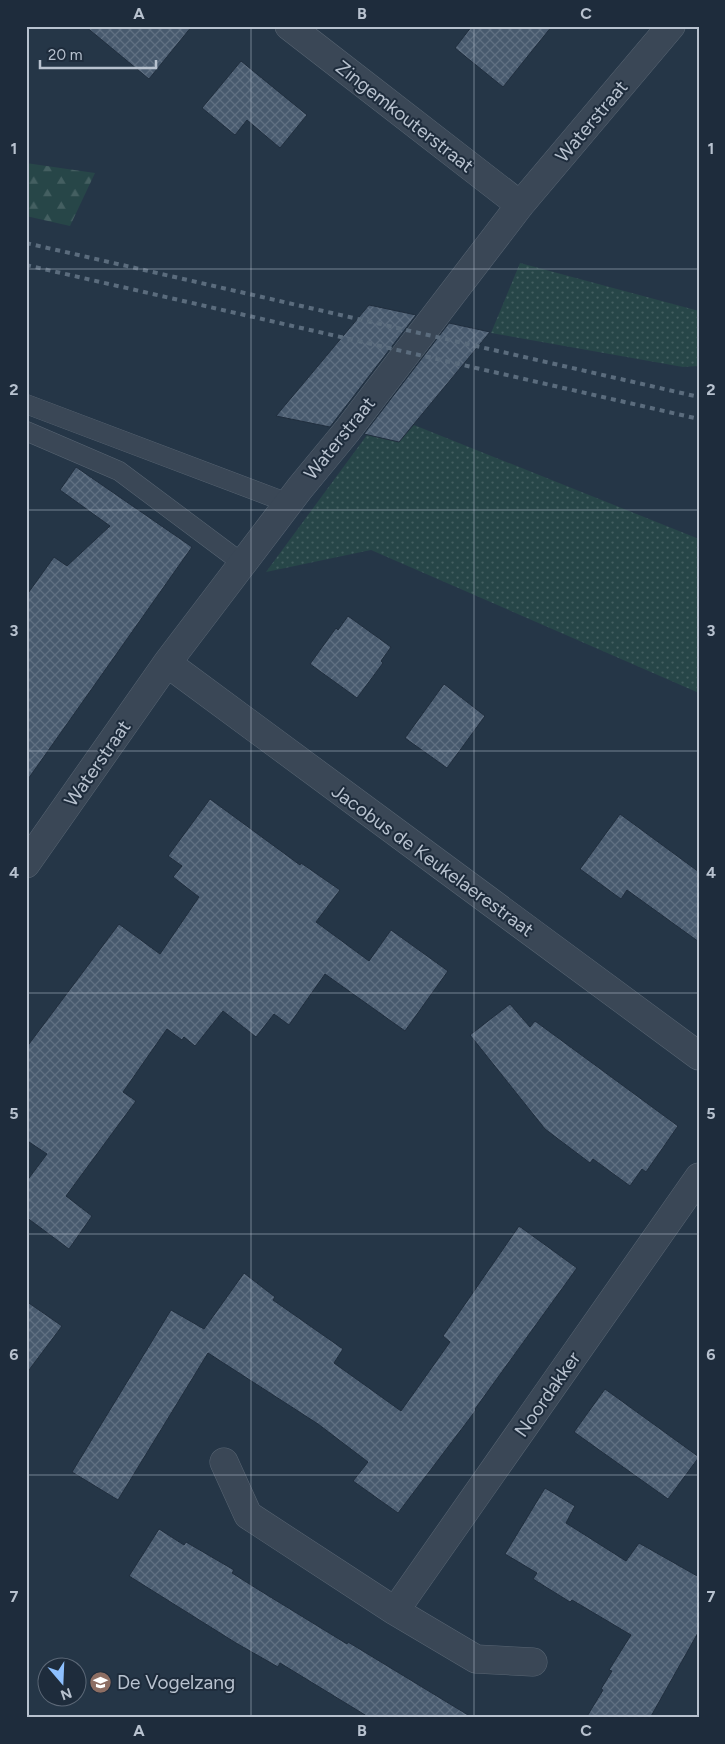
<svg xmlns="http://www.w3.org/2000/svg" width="725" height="1744" font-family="Figtree,sans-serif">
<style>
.grass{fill:url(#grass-dots)}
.forest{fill:url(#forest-firs)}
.building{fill:url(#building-cross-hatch);stroke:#202e3e}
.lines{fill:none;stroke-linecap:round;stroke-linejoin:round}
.lane-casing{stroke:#586573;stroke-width:20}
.street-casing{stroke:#586573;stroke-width:29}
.lane{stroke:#3a4756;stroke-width:19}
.street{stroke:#3a4756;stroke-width:28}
.rail{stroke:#5b6c7d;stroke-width:4;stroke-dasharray:5 5;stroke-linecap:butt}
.grid{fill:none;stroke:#b8c2cf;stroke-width:1;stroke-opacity:0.55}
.labels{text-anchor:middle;stroke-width:4;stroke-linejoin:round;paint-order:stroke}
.street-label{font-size:19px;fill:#b8c2cf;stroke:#1e2c3c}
.poi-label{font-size:19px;fill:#b8c2cf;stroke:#1e2c3c;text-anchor:start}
.neatline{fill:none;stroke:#b8c2cf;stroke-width:2}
.grid-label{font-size:16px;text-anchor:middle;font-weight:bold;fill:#b8c2cf}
</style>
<defs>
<pattern id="grass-dots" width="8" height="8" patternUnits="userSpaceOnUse" patternTransform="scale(1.25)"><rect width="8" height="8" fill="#274648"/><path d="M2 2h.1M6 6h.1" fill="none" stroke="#445f61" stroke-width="1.8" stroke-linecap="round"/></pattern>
<pattern id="forest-firs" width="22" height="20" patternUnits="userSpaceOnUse" patternTransform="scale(1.25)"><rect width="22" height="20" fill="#274648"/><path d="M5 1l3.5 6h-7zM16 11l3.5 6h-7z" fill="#445f61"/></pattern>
<pattern id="building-cross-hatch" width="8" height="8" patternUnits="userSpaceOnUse" patternTransform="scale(1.25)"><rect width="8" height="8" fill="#485a6e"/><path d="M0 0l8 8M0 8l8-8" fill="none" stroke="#607082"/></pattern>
</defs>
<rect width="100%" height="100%" fill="#253647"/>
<path class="grass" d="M520,263L699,311V366L683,367L491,333Z
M414,425L699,539V693L371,550L266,572L367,435L399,442Z"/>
<path class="forest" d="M26,163L95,173L70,226L26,216Z"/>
<path class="building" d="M85,26H192L149,79Z
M472,26H552L503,87L455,48Z
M241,61L307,115L280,148L247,120L235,135L202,108Z
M369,305L416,315L330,427L276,416Z
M449,323L490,332L399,442L364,434Z
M76,467L192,547L26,782V596L54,557L67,566L110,526L60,490Z
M348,616L391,647L381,661L383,663L357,698L310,664L336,628L338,630Z
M444,684L485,716L447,768L405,738Z
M210,799L300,865L301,863L340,890L316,922L369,961L391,930L448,971L405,1031L325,974L289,1025L274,1014L256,1037L223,1011L195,1046L184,1037L182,1040L167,1029L123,1092L136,1101L66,1196L92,1216L69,1249L26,1217V1182L47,1154L26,1140V1048L119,924L160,954L199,897L173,877L182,866L168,856Z
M620,814L699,872V942L627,890L621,899L580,869Z
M510,1004L530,1027L535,1021L678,1126L646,1172L642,1169L630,1186L593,1159L590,1163L545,1129L470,1035Z
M519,1226L577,1268L475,1409L476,1410L398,1513L353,1481L368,1462L318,1424L208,1353L118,1500L72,1472L171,1310L204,1329L244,1273L275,1297L273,1300L343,1349L334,1363L401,1411L450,1342L443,1336Z
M26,1301L62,1326L26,1374Z
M605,1389L699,1457L668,1499L574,1432Z
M545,1488L575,1506L566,1523L626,1561L639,1543L699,1577V1631L650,1718H586L603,1690L601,1689L612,1671L609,1670L631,1635L572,1600L570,1602L533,1579L537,1573L505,1554Z
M159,1529L184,1545L186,1542L234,1570L232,1573L259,1590L347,1644L348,1642L473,1718H370L280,1663L278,1667L236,1643L129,1576Z"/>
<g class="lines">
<defs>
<path id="lane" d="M26,404L288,503
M26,431L119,471L242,563"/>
<path id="street" d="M289,26L520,205
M167,663L699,1056
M26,864L167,663L300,488L347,431L520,205L671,26
M224,1462L248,1515L395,1611L476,1659L533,1662
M395,1611L699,1177"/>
</defs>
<use href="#lane" class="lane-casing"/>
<use href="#street" class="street-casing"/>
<use href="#lane" class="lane"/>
<use href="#street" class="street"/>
<path class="rail" d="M26,243L699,397
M26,265L699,419"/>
</g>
<path class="grid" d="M251,26V1718M474,26V1718M26,269H699M26,510H699M26,751H699M26,993H699M26,1234H699M26,1475H699"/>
<defs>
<symbol id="school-disc" viewBox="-11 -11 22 22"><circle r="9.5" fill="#8d6e63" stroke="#1e2c3c"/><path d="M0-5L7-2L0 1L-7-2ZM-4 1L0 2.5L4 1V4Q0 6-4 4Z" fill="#fff"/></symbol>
</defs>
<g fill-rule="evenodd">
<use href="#school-disc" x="88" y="1670" width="25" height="25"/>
</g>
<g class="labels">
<g class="street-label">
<text transform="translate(405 116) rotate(38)" y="7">Zingemkouterstraat</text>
<text transform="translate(591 121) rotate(-50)" y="7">Waterstraat</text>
<text transform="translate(339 438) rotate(-51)" y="7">Waterstraat</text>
<text transform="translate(97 763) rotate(-55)" y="7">Waterstraat</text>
<text transform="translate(433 860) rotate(36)" y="7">Jacobus de Keukelaerestraat</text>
<text transform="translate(547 1394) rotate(-55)" y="7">Noordakker</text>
</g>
<g class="poi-label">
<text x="117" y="1689">De Vogelzang</text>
</g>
</g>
<rect width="725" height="1744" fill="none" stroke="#1e2c3c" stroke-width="55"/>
<g transform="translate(62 1682) rotate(161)"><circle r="24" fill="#1e2c3c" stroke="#5c6877"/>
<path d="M0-4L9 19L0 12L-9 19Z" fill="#8dc0ff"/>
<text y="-8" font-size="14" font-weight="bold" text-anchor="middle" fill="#b8c2cf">N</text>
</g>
<path d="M40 60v8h116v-8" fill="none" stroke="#b8c2cf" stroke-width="2.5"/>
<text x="48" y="60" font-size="15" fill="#b8c2cf" stroke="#1e2c3c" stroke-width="4" paint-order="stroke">20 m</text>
<rect x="28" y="28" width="670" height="1688" class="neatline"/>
<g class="grid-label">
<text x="139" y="19">A</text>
<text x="362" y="19">B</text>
<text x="586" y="19">C</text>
<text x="14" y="154">1</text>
<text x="711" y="154">1</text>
<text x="14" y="395">2</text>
<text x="711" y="395">2</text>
<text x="14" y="636">3</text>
<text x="711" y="636">3</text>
<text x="14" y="878">4</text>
<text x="711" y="878">4</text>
<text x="14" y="1119">5</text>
<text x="711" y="1119">5</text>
<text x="14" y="1360">6</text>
<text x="711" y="1360">6</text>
<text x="14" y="1602">7</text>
<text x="711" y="1602">7</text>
<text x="139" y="1736">A</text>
<text x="362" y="1736">B</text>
<text x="586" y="1736">C</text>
</g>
</svg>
